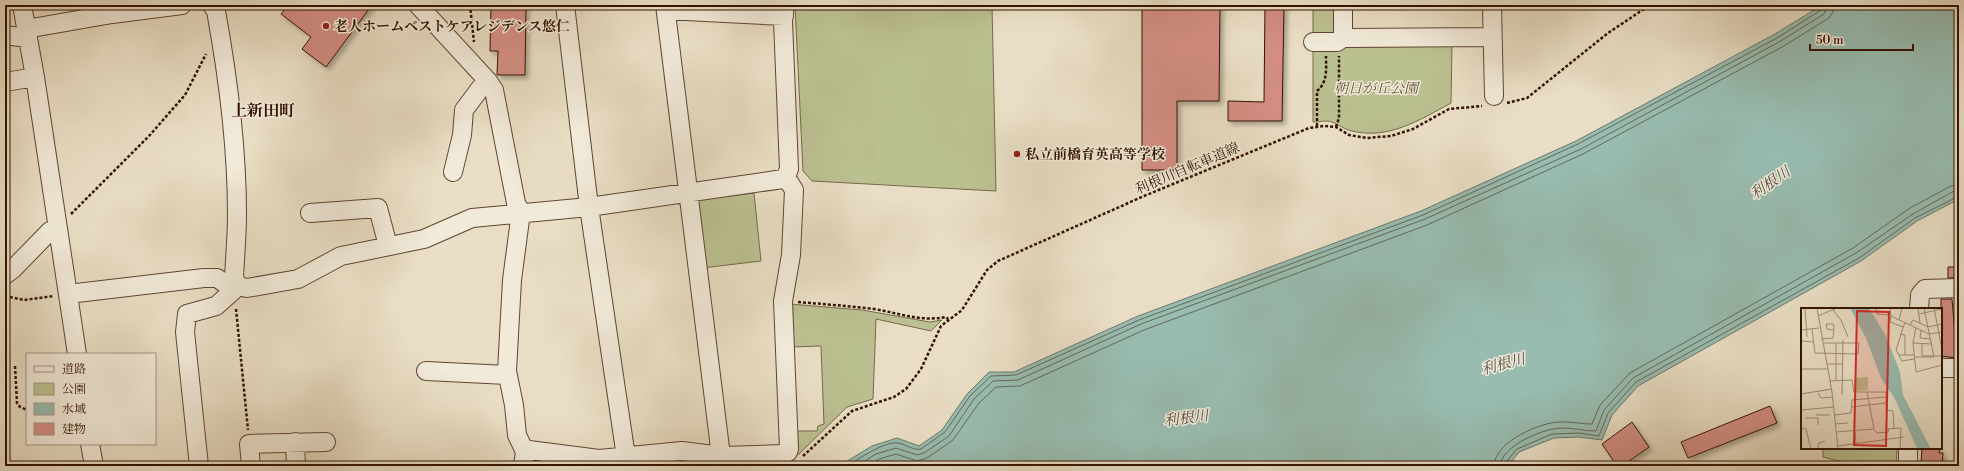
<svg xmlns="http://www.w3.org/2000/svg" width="1964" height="471" font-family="'Libre Bodoni','Noto Serif JP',serif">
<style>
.green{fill:#bbc091;stroke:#766949}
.water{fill:#98bcb0;stroke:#6f786a}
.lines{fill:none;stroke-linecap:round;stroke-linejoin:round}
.shore{stroke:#656758;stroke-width:1}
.building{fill:#d48e84;stroke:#321201;filter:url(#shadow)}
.minor-casing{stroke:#604532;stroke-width:20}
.path{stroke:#321201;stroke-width:2.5;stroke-dasharray:3 2;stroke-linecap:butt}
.minor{stroke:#f1ead9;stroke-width:18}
.poi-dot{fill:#8f2418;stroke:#f1ead9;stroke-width:1.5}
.labels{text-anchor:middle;stroke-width:3;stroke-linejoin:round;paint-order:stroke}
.poi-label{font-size:14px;font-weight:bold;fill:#321201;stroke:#f1ead9;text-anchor:start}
.park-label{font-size:14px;font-style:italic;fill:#624f33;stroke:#f1ead9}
.street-label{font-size:14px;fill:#321201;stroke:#f1ead9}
.water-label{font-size:15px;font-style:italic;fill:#564e3e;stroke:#f1ead9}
.quarter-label{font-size:16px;font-weight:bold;fill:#321201;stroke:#f1ead9}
.inset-road{fill:none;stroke:#a08c77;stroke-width:1}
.view{fill:#d62828;fill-opacity:0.15;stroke:#d62828;stroke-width:2}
.inset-edge{fill:none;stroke:#321201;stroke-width:2}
</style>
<defs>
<filter id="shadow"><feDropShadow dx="3.5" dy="3.5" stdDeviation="2" flood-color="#0004"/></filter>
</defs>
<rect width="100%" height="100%" fill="#e9dec5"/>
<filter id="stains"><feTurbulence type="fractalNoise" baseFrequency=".005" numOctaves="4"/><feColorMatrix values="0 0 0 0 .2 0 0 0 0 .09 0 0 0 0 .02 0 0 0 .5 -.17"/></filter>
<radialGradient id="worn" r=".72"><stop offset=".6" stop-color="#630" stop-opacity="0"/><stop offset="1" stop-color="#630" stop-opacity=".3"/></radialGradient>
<path class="green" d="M795,5H992L996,191L812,181L803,171Z
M1313,5H1336V32L1333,37H1313Z
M1313,45H1452L1451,103C1420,120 1388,140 1352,131C1345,130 1338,124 1332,122C1326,120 1319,122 1313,122Z
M754,193L761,261L702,268L697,200Z
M790,304L862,310L930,322L942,320L931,331L876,319L873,399L847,407L798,455L796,454L792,431H817L818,426L824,424L821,346L792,347Z
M1823,448H1897L1896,466H1858L1823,457Z"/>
<path class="water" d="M1822,5H1959V199L1917,221L1861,261L1638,386L1612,415L1602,440L1579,437L1554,438L1519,452L1508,466H839L872,446L897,438L919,446L942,430L967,394L989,372H1014L1138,316L1421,211L1576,141L1775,34Z"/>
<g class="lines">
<path class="shore" d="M847,466C859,459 884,441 898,443C906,444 913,451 921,449L945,432L970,396L991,376L1016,375L1139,320L1423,215L1578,144L1777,38L1821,10L1823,5
M857,466L876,454L896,448L917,455L924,453L949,436L974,399L993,381L1018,380L1141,324L1425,219L1581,149L1779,42L1824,14L1828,5
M868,466L879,459L896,454L917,461L927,458L953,440L979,403L996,387L1020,386L1144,330L1427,225L1583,154L1782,47L1829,18L1833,12L1834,5
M1494,466C1495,443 1532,427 1551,423C1564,420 1579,424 1592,424L1600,405L1630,373L1853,248L1910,208L1951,186L1959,184
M1500,466C1501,447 1537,432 1553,429C1567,426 1582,431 1596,431L1604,410L1633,378L1856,253L1913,214L1954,191L1959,190
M1505,466L1506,462L1517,449L1552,434L1579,433L1599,436L1608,413L1636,382L1859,258L1915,218L1959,196"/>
</g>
<path class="building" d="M288,5H372L326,67L302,49L311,37L281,14Z
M491,5H526L525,75H497L498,51H490Z
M1142,5H1220L1219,101H1177V170H1142Z
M1265,5H1284L1282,121H1228V101L1264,102Z
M1948,267H1958L1959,278H1948Z
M1941,299H1952L1957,358L1941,356Z
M1770,406L1777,423L1688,458L1681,442Z
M1632,422L1649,447L1622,466H1617L1602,444Z
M1922,448H1940L1939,453H1943L1942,466H1928V464L1921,463Z"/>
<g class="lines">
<defs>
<path id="minor" d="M22,5L35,77L77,354
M212,5L216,11C228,77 237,147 237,214C237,236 235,257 234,278L238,286L247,288L298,279L341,256L424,239L472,218L589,207L783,179L786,177L789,169L783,21L785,5
M418,5L488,81L494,90L516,203L521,212L512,280L507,371L514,405L517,435L525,452L523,466
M565,5L589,207L626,457
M665,5L721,456
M1343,5V38L1492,37
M1492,5L1494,96
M666,10L784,16
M26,29L112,14L182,5
M5,35L27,38
M1313,42H1337L1343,38
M5,82L35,77
M453,172L462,135L464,110L485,82L488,81
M310,213L378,208L388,246
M5,275L13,269L50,231L58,228
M68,294L204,278H217L234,290L238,286
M1919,309L1920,295L1925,289L1959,288
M1941,368H1959
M426,371L507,375
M295,442L296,466
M90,444L94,466
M525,452L529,450L599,459L682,451L721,456L784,454L788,452L789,449L783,301L791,255L794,190L786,177
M199,466L185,332L187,314L216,306L234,290
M251,466L249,444L326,442
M1908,466V448"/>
</defs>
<use href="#minor" class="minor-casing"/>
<path class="path" d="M470,5L474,42
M1507,103L1527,98L1608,33L1650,5
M1317,126V91C1328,82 1326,69 1326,56
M1336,127L1339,118V56
M71,214L149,136L185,95L206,54
M5,296L24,300L54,296
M798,302C823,304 848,306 874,309C899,313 920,322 946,317L948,319
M236,309L248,430
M15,366L17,403L20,407L27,410
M803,456L852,411L894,397L906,389L921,369L941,326L962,310L987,270L998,261L1144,196L1309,128L1324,126L1336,127L1349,135L1367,138L1391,136L1413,129L1449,109L1482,106"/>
<use href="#minor" class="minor"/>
</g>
<g class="poi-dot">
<circle cx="326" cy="26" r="4"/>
<circle cx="1017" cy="154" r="4"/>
</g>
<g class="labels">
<g class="poi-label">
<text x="334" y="31">老人ホームベストケアレジデンス悠仁</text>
<text x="1025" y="159">私立前橋育英高等学校</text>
</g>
<g class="park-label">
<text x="1376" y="93">朝日が丘公園</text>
</g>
<g class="street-label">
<text transform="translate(1187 168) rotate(-23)" y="5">利根川自転車道線</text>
</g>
<g class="water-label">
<text transform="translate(1770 183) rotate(-35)" y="5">利根川</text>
<text transform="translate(1503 364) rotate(-15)" y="5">利根川</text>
<text transform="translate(1186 418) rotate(-7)" y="5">利根川</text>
</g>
<g class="quarter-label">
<text x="263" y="116">上新田町</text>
</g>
</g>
<g transform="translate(1801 308)">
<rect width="141" height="141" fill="#e9dec5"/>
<path d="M67,69V82L54,83V70Z" fill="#bbc091"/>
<path d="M49,0H68L85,28L99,64L102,87L130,141H117L115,138L94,91L80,70L65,30Z" fill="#98bcb0"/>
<path class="inset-road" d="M4,0L6,29M16,0L31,84L37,141M75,0L76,6L89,7M89,0L90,8L128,26L141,24M117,0L119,15M133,0L141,41M32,2L40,12L47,29M118,6L141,1M17,8L36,0M90,8L89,14L102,19M98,12L101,0M104,14L95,42L101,53L113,51M109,17L112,12L127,19L141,16M115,19L112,35L115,64M11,21L14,45L57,46L58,35H23M0,22L18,20M120,22L119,30L130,31M99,26L104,27V47M20,31L32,30L33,19L32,16H25L26,21L32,22M0,33L12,34M112,35L131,36M121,36V48H141M98,47H113M113,49H133L123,0M26,56H41M0,61H27M115,64L141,57M35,72V35M29,73L51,72L53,84H66L73,121L35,124M66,84H85V102L92,103L93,120M17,85L20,90L32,89M0,86L31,81M41,86L42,32M50,99L85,95M0,102L33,99M15,107H29M34,107L50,105L51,92L85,89M4,110H17V117M35,116L47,115M0,120L5,121L10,141M84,121L100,120L99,141M73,122L76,125L87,124L88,121M54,123L55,136M37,138L103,129M17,141L18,135L24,133"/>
<path class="view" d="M56,3L88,4L85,138L53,137Z"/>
<rect width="141" height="141" class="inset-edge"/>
</g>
<rect width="1964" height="471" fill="none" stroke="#e9dec5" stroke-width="20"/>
<rect x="6" y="6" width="1952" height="459" fill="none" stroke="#321201" stroke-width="2"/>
<rect x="10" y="10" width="1944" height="451" fill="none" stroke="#321201"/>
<rect x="26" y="353" width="130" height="92" fill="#f1ead9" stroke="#a59483"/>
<rect x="34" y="366" width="20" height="6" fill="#f1ead9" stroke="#a59483"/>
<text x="62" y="373" font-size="12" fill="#321201">道路</text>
<rect x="34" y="383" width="20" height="12" fill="#bbc091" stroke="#a59483"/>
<text x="62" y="393" font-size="12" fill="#321201">公園</text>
<rect x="34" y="403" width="20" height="12" fill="#98bcb0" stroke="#a59483"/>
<text x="62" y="413" font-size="12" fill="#321201">水域</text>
<rect x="34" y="423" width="20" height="12" fill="#d48e84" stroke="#a59483"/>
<text x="62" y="433" font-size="12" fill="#321201">建物</text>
<path d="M1810 44v6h103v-6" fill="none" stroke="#321201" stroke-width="2"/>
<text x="1816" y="44" font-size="12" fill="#321201" stroke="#f1ead9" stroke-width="3" paint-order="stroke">50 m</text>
<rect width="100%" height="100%" filter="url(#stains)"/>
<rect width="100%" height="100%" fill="url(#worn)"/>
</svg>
